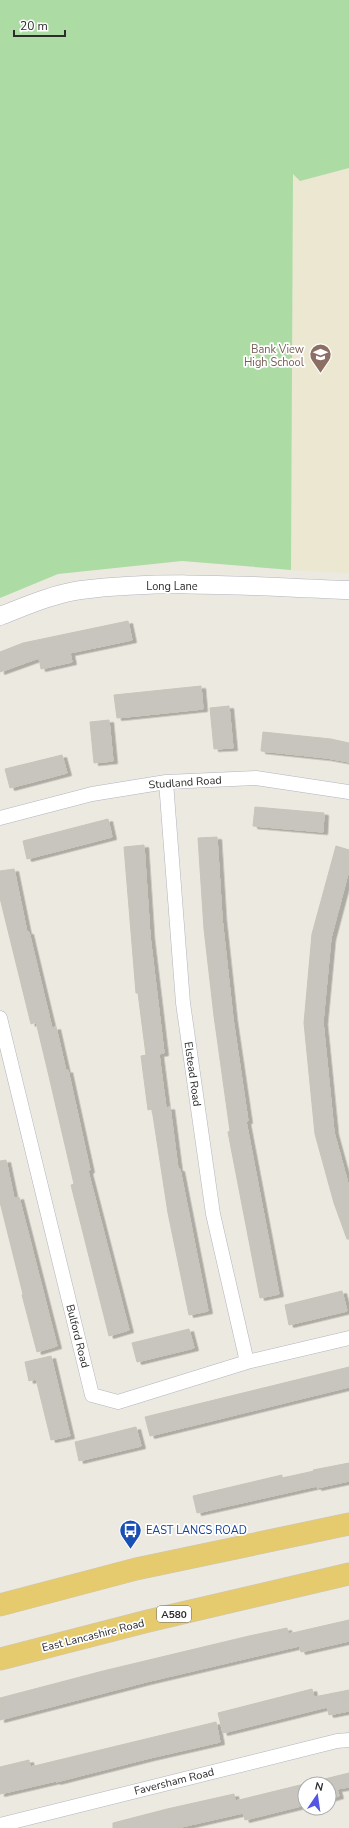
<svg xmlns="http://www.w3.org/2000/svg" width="349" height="1828" font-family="'Nunito Sans',sans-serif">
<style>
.education{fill:#ebe7d1}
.green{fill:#acdca3}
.building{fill:#c8c5bf;stroke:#c7c5b9;filter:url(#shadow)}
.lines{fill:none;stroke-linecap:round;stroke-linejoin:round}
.minor-casing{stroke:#b3b3be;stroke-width:15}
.tertiary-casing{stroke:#b3b3be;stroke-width:19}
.trunk-casing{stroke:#c8c8c8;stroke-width:23}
.minor{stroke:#fff;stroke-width:14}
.tertiary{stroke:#fff;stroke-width:18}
.trunk{stroke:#e6ca6e;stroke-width:22}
.labels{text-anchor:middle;stroke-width:3.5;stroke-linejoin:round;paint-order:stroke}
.shield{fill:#fff;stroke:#6b6b6b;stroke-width:1}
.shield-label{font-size:10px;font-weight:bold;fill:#2c2c2c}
.education-label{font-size:11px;fill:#785e54;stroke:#fff;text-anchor:end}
.street-label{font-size:11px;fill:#2c2c2c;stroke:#fff}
.transit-label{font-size:11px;fill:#164399;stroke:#fff;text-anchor:start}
</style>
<defs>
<filter id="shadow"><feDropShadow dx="4.5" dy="2.5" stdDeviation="0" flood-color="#0004"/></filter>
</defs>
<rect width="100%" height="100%" fill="#ece9e0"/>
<path class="education" d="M349,168V573L291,570L293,173L300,181Z"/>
<path class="green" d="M0,0H349V168L300,181L293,174L291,570L182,561L58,574L0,598Z"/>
<path class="building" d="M128,621L132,640L70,653L72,662L41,669L39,658L0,672V652L23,643Z
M201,686L203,709L117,718L114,695Z
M229,706L233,748L214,749L210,708Z
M109,720L113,761L94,763L90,722Z
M263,732L331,739L349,743V762L327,758L261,751Z
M62,755L67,773L10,788L5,769Z
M255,807L324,813L323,832L253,826Z
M108,819L112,837L27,859L23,841Z
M217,837L222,918L233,1019L248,1121H246L279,1294L260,1298L228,1132L230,1131L214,1016L204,929L198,838Z
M144,845L150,936L164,1053L159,1054L166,1108L170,1107L178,1169H180L208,1311L189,1315L168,1213L152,1109L148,1110L141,1056L146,1055L138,993H136L124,847Z
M336,846L349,850V870L331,938L323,1022L334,1132L349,1187V1239H347L334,1203L315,1134L304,1023L312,934Z
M14,869L27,932H29L52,1028L56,1027L66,1071L68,1070L90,1170L88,1171L129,1330L109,1336L71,1185L74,1184L48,1072L36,1022L31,1024L0,898V871Z
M6,1160L14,1198L19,1197L57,1346L37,1352L22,1295L23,1294L0,1202V1161Z
M342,1291L347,1311L289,1325L285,1305Z
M189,1329L194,1348L137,1362L132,1343Z
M51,1356L70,1436L51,1440L36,1379L29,1381L25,1362Z
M349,1367V1387L150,1436L145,1417Z
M136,1427L141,1446L79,1461L75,1442Z
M349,1463V1481L317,1488V1486L197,1513L193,1496L282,1475V1478L314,1471L313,1470Z
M349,1620V1641L301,1652L299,1646L146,1682L0,1720V1698L103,1671L249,1636L287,1628L288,1634Z
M312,1689L314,1697L349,1690V1711L329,1715L327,1707L223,1733L218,1713Z
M216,1722L220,1742L150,1758L56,1782V1781L0,1794V1767L29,1760L30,1767Z
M349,1773V1787L337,1789L339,1796L329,1799V1784H305V1805L245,1820L243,1813L177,1828H113V1823L167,1809L234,1794L235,1801Z"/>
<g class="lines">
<defs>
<path id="minor" d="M166,782L183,1003L213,1214L247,1362
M0,818L92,794L166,782L256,778L349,792
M0,1018L92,1395L118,1402L247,1362L349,1338
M0,1825L337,1741L349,1740"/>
<path id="tertiary" d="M0,616C26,606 53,594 81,590C170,579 260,587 349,590"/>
<path id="trunk" d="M0,1605L136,1569L349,1524
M0,1659L148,1621L349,1574"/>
</defs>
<use href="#minor" class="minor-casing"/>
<use href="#tertiary" class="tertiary-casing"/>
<use href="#trunk" class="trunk-casing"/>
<use href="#minor" class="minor"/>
<use href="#tertiary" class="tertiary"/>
<use href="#trunk" class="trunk"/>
</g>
<defs>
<symbol id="school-pin" viewBox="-11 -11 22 30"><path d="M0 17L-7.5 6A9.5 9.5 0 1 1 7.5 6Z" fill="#8d6e63" stroke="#fff"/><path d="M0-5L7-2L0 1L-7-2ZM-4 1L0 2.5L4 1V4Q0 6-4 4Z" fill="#fff"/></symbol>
<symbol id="bus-pin" viewBox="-11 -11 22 30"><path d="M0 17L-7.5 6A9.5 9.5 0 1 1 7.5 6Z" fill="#1a4fb4" stroke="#fff"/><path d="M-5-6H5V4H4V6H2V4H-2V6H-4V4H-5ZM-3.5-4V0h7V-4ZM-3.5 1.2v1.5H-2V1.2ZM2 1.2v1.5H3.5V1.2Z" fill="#fff"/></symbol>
</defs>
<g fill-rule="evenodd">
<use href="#school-pin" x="308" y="342" width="25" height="34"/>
<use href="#bus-pin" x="118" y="1518" width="25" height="34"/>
</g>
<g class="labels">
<rect class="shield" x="157" y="1606" width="34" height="16" rx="3"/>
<g class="shield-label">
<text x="174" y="1618">A580</text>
</g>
<g class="education-label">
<text x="304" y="353">Bank View<tspan x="304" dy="13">High School</tspan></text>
</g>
<g class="street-label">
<text x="172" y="590">Long Lane</text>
<text transform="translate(185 782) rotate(-4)" y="4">Studland Road</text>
<text transform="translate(193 1074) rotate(82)" y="4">Elstead Road</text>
<text transform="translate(78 1336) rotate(76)" y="4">Bulford Road</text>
<text transform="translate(93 1635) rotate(-14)" y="4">East Lancashire Road</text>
<text transform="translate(174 1781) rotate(-14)" y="4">Faversham Road</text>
</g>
<g class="transit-label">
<text x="146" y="1534">EAST LANCS ROAD</text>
</g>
</g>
<g transform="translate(317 1796) rotate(13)"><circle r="19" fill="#ffffff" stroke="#ababab"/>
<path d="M0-3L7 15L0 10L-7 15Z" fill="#5355e5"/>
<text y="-6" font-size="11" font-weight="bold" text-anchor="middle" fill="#2c2c2c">N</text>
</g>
<path d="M14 30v6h51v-6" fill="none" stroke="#2c2c2c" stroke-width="2"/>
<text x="20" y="30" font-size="12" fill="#2c2c2c" stroke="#ffffff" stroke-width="3" paint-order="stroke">20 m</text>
</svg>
